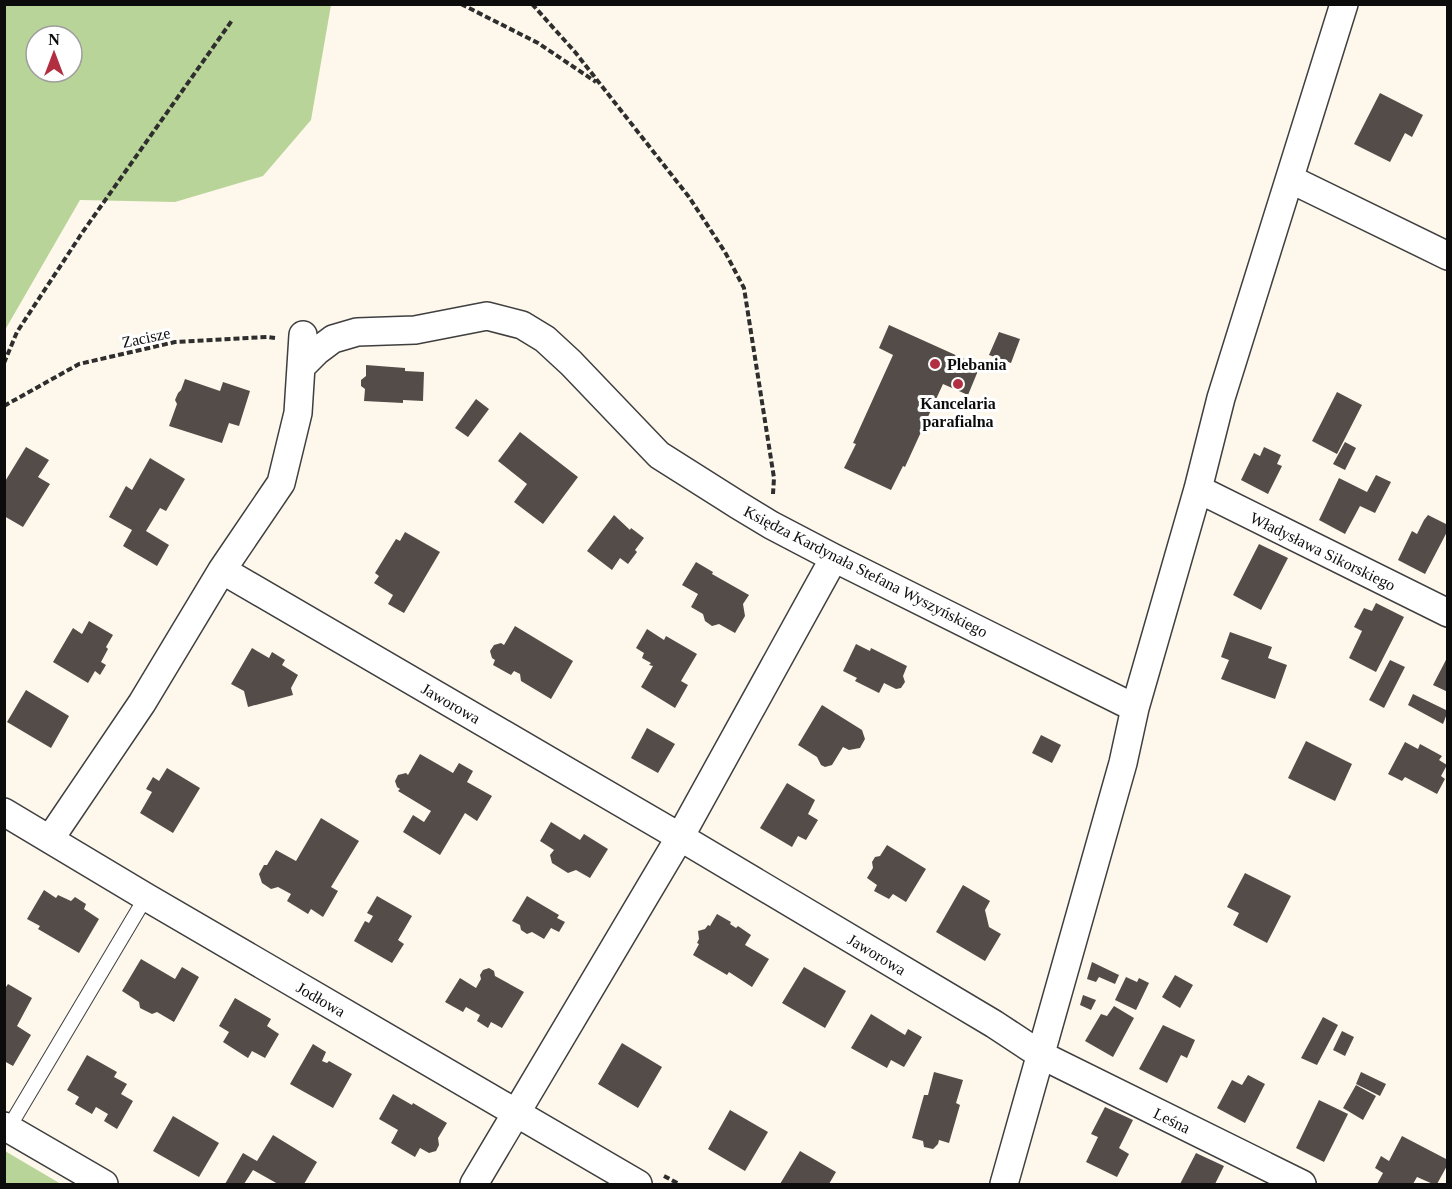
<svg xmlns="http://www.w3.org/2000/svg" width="1452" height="1189" font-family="'Times New Roman',serif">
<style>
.forest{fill:#b9d499;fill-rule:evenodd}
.building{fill:#534c49}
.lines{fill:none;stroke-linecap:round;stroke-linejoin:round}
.lane-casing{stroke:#3f3f3f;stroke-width:16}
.street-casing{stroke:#3f3f3f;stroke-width:30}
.path{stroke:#2e2e2e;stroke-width:4;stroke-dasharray:6 3;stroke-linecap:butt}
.lane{stroke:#fff;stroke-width:14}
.street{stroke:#fff;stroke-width:27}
.poi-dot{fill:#b12f41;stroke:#fff;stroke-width:2}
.labels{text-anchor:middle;stroke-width:6;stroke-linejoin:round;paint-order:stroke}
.street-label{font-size:16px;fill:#0c0c0c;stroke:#fff}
.poi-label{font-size:16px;font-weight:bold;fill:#0c0c0c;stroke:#fff;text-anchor:start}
</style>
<rect width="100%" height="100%" fill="#fef8ec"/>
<path class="forest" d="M5,4L331,5L311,120L263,176L175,202L80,200L5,330ZM36,36H72V72H36Z
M5,1151L61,1184H5Z"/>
<path class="building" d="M1380,93L1423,115L1412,137L1405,133L1390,162L1354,144Z
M889,325L980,366L968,395L943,384L905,467L903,466L891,490L844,468L856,444L853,443L893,355L879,348Z
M999,332L1020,339L1011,363L989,355Z
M366,365L405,368V371L424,372L423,401L403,400V403L364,401L365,389L361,386V380L366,376Z
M185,379L220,391L223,382L250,391L239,426L229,423L222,443L169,426L177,404L175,400L178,393L181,390Z
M1337,392L1362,405L1337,454L1312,441Z
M476,399L489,409L468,437L455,428Z
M520,432L578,477L543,524L514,502L527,484L498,461Z
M1345,442L1356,448L1345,470L1333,464Z
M26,447L49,460L38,477L50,484L23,527L4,516V483Z
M1264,447L1281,455L1277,464L1282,466L1268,494L1241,480L1254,453L1260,456Z
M150,458L185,479L166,511L160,508L146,531L169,545L157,566L123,546L132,530L109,517L126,486L132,490Z
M1376,475L1391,482L1375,513L1360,506L1345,534L1319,520L1339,478L1367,492Z
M614,515L630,530L631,528L644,538L635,550L637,552L628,564L620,558L612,570L587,551Z
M1428,515L1448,525V530L1425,574L1398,560L1412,531L1417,534L1424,520Z
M405,532L440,552L404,613L388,604L393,595L374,583L379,576L375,573L396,539L400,541Z
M1259,544L1288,558L1261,610L1233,595Z
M696,562L713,572L712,574L749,595L743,604L745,616L735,633L719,624L712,626L705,621L703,614L691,607L698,594L682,585Z
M1376,603L1404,617L1376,672L1349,658L1362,631L1354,627L1364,608L1372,611Z
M89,621L113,635L106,647L108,649L101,662L106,665L100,675L95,671L88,683L53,662L73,628L82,634Z
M515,626L573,661L551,699L521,681L520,674L514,671L511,675L493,665L495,660L492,658L490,651L494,645L501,643L504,645Z
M647,629L664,640L666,636L697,654L681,681L688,685L675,708L641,687L653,666L649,665L651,663L642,658L644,653L636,648Z
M1230,632L1272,647L1268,658L1287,665L1275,699L1221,679L1229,660L1221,657Z
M856,644L870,651L871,648L907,666L903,676L905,682L901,688L896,689L884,683L879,693L855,681L857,678L843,671Z
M252,648L269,658L272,652L285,660L282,665L298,675L291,688L293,695L248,707L244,691L231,684Z
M1448,656V692L1433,685Z
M1390,660L1405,667L1384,708L1369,700Z
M26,690L69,716L51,748L7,722Z
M1413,694L1448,711L1443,724L1408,705Z
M822,705L862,730L865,739L860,748L849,750L843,747L832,765L825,767L821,765L817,757L798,745Z
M647,728L675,744L658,773L631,758Z
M1041,735L1061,745L1052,763L1032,753Z
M1306,741L1352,764L1335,801L1288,778Z
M1405,742L1418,749L1420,744L1442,756L1439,760L1447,765L1441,776L1445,779L1437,794L1405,777L1402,781L1388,774Z
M420,754L453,773L459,763L473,771L467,782L492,796L477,821L465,813L440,855L403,832L413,815L424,822L431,811L398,791L400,789L397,787L395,781L398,775L406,773L408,775Z
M167,768L200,788L173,833L140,813L152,792L146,789L153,777L159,781Z
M787,783L815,800L808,814L818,820L806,840L798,836L792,847L760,828Z
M321,818L359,841L331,887L338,891L323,917L311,909L308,914L287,901L291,894L278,887L271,889L262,883L259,874L264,865H267L276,850L296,861Z
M551,822L580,840L584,834L608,849L590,878L576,870L568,873L552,863L550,855L554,850L540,841Z
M887,845L926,869L906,902L893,894L889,899L874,891L877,885L867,878L873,868L872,862L875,857L880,856Z
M1245,873L1291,896L1267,943L1233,925L1239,913L1227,907Z
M963,885L990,901L985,910L989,927L1001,934L985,961L936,932Z
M44,890L56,898L58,895L71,901L75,897L86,904L84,909L99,919L79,953L38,929L40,926L27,919Z
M377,896L412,916L398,940L404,944L392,963L354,941L365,921L369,923L373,916L367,913Z
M527,896L559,915L557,918L565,922L559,932L551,928L544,939L532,932L527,934L521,930L520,925L512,921Z
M717,914L731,922L730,924L736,928L738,926L751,935L745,945L769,959L752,987L729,972L727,975L693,955L699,944L697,943L699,939L698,931L705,929L708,925L710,926Z
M141,959L175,979L182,967L199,977L174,1022L157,1012L152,1014L140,1008L139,1002L122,991Z
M1092,962L1119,975L1115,984L1099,977L1096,982L1087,979Z
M804,967L846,991L825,1028L782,1003Z
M489,968L494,971L495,976L524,992L502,1028L491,1022L488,1028L477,1021L480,1015L466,1007L463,1012L445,1002L460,978L476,988L481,979L480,975L483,970Z
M1175,975L1193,985L1180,1008L1162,997Z
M1126,977L1137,982L1139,978L1149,983L1136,1010L1115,1000Z
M8,984L32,998L17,1026L31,1035L13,1066L4,1061V990Z
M1083,995L1096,1000L1091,1010L1080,1005Z
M235,998L271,1019L267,1026L279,1034L265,1058L252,1051L248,1058L223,1042L229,1032L219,1026Z
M1114,1006L1134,1018L1113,1057L1085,1041L1101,1014L1107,1016Z
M871,1014L905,1035L908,1029L922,1037L904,1067L891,1060L887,1068L851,1048Z
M1323,1017L1338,1025L1317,1065L1301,1058Z
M1163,1025L1195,1040L1187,1058L1181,1055L1167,1083L1139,1069Z
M1342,1031L1354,1037L1345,1056L1333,1050Z
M622,1043L662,1067L638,1108L598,1084Z
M313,1044L326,1052L322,1061L327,1063L329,1061L352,1074L333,1108L290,1084Z
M87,1055L117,1072L114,1077L127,1084L121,1094L133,1101L117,1129L104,1121L108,1114L96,1107L92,1114L75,1104L79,1097L67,1090Z
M934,1072L963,1080L956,1103L960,1105L949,1143L939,1140L938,1144L933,1149L924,1147L923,1141L912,1138L924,1095H928Z
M1361,1072L1386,1084L1380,1096L1356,1084Z
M1248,1075L1265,1084L1245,1123L1217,1108L1232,1080L1242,1085Z
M1356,1085L1376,1096L1363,1120L1343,1108Z
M393,1094L412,1105L413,1103L447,1123L438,1138L439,1145L436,1151L429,1153L420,1148L415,1157L391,1143L398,1130L379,1119Z
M1319,1100L1348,1114L1324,1162L1296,1148Z
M1105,1107L1133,1120L1119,1148L1129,1154L1117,1177L1086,1162L1098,1137L1091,1134Z
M730,1110L768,1132L745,1171L708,1149Z
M173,1116L219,1143L199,1177L153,1151Z
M273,1135L317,1162L304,1184H278L253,1170L244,1184H225L243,1153L257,1161Z
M1402,1136L1448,1160V1164L1437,1184H1433L1417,1177L1413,1184H1377L1383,1173L1375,1168L1381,1156L1389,1161Z
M800,1151L836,1172L829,1184H780Z
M1196,1153L1224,1166L1215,1184H1180Z"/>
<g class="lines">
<defs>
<path id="lane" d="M8,1129L146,897"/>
<path id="street" d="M1290,179L1448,256
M302,366L317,351L333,339L357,332L415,330L487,316L522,325L545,339L571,363L659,455L738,505L771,525L834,558L1135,708
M1198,489L1448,613
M222,570L680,837L994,1024L1041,1055L1302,1184
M4,812L146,897L638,1184
M50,839L142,703L222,570L281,483L298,413L303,335
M4,1126L104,1184
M474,1184L680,837L834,558
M1004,1184L1123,763L1135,708L1198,489L1221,398L1344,4"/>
</defs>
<use href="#lane" class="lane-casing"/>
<use href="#street" class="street-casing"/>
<path class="path" d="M461,4L538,43L596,82
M532,4L575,52L689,197L725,252L744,288L774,478L773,494
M4,363L17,332L82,233L233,19
M4,406L79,364L175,342L267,337L275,338
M664,1176L679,1184"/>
<use href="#lane" class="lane"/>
<use href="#street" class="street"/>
</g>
<g class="poi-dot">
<circle cx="935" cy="364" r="6"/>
<circle cx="958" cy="384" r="6"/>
</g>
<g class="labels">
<g class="street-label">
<text transform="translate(146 337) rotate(-12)" y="6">Zacisze</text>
<text transform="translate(1323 551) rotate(26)" y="6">Władysława Sikorskiego</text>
<text transform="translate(866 571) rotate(27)" y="6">Księdza Kardynała Stefana Wyszyńskiego</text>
<text transform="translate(451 703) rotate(30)" y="6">Jaworowa</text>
<text transform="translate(877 954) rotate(31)" y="6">Jaworowa</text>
<text transform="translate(321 999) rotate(30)" y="6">Jodłowa</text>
<text transform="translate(1172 1120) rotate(26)" y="6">Leśna</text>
</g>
<g class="poi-label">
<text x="947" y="370">Plebania</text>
<text x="958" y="409" text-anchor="middle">Kancelaria<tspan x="958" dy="18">parafialna</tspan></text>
</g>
</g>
<rect width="1452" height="1189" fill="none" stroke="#0c0c0c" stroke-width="12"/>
<g transform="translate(54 54)"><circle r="28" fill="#ffffff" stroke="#9e9e9e" stroke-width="1.5"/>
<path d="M0-4.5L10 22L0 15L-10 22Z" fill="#b12f41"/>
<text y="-9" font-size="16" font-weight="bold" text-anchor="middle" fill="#0c0c0c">N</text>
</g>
</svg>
